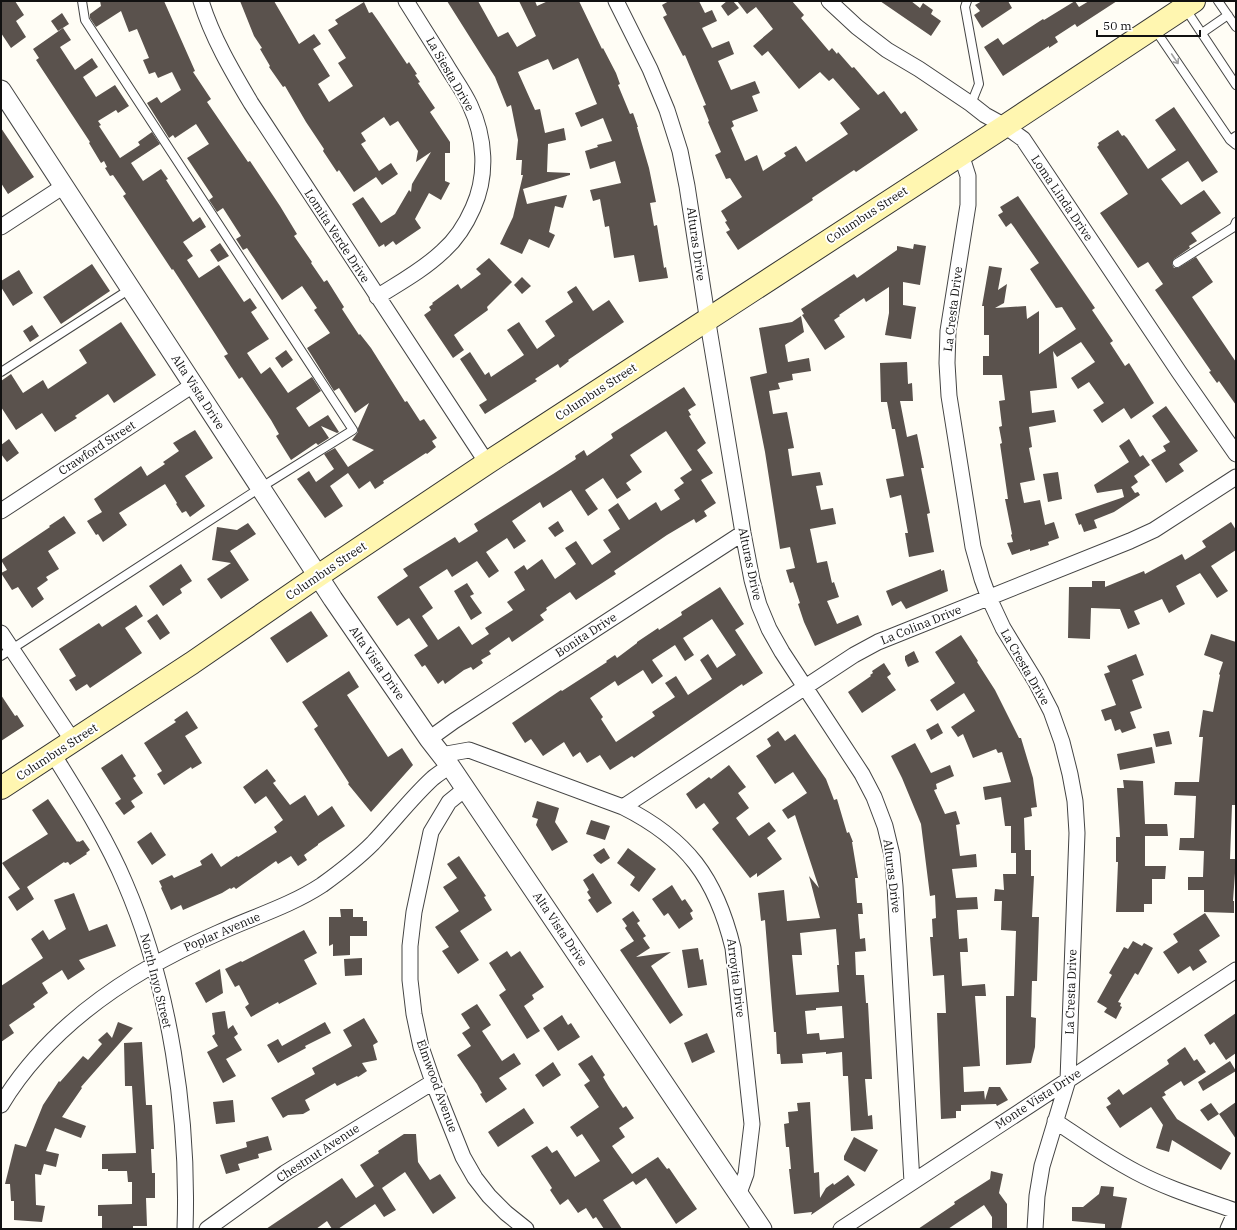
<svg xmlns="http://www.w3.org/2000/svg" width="1237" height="1230" font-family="'IBM Plex Serif',serif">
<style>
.building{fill:#5a524d;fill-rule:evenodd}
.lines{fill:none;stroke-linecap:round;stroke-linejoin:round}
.service-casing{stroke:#444;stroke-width:10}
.minor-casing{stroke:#444;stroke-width:17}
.tertiary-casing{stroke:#444;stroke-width:21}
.secondary-casing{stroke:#333;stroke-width:24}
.service{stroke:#fff;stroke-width:8}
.minor{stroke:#fff;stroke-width:15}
.tertiary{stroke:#fff;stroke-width:19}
.secondary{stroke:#fff6b0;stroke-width:22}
.oneway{stroke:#a0a0a0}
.labels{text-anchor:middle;stroke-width:4;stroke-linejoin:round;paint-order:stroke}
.street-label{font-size:12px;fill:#111;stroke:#fff}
</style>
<rect width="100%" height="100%" fill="#fffdf5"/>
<path class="building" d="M1,1H15L24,15L16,21L26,37L11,48L1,33Z
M100,1H164L195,71L193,72L211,99L207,102L248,162L250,161L280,206L297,234L294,236L312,262L311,263L324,282L327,280L344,307L342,309L359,335L360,334L371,348L405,402L407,401L420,421L424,419L437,438L432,441L436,447L427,454L426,453L383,481L384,483L375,489L370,481L359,489L348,473L330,486L343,506L325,518L297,479L309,471L316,482L334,469L324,454L335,448L348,467L374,450L352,440L358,432V428L369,403L355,413L339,388L334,391L307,348L330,333L314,310L317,308L302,286L282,300L247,248L243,250L236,239L241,236L223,208L217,212L209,200L213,197L187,158L209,144L196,124L175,138L173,135L169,138L147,103L157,97L161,103L181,90L172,72L158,78L155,72L149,74L143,60L149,58L137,29L129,32L121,11L96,27L90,18V14L101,6Z
M240,1H274L299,44L314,34L321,44L313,49L330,76L318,84L329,102L353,86L338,63L346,58L328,30L338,24L335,20L364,2L369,13L372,12L379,22L407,64L409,62L417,74L415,75L420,82L418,83L435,108L430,112L450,142V153H445V181L450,183L441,200L429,193L415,219L421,228L396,245L393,241L385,247L384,244L379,247L352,204L363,197L381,223L395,214L409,190L411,192L412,184L431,152L416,162L418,151L398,121L390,126L384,117L361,133L366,141L361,144L379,171L391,163L398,174L382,185L376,177L354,192L339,170L337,172L323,151L324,149L306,122L285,86L283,87L269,67L270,66L260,49L262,48L254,36Z
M447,1H478L498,37L508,32L517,47L536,36L519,1H535L537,6L548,1H579L602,49L603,48L616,73L620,84L618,85L630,114L633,113L638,127H637L649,168L656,202L650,203L654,226L657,225L664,268L666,267L668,278L639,282L634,255L614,258L609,226L605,227L600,199L593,201L590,190L621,183L615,161L590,169L585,151L598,147L597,145L612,141L603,118L581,127L575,113L597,104L578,58L553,70L548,59L518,72L535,110L540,109L545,133L564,128L566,140L548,144L547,172L570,173V175L523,189L527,204L567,195L563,208L555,206L549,232L555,235L549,248L529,239L522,254L500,244L513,217L523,175H521L522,160H516L518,140L511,105L507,107L495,77Z
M669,1H699L705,13L712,10L717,21L702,28L712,48L729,41L734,54L718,61L731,90L755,81L760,93L752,96L758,111L732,121L734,126L731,128L745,161L757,155L763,171L786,156L784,153L796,146L806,162L848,134L840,123L860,109L833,78L829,81L820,72L799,89L768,51L762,56L753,46L773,29L756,7L747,14L737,1H792L804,15L801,18L829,51L832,48L837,54L838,52L852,68L854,67L878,95L884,91L901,114L905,111L918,130L856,172L854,170L812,198L813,200L738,250L726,232L730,230L725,222L727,221L721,211L742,197L730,178L726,179L715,155L721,152L708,122L709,121L703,106L706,105L685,55L683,56L663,17L667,15L662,5Z
M727,1H733L739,8L728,16L721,6Z
M880,1H911L920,8L923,3L933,10L931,14L941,21L931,36Z
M982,1H1008L1012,8L982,28L974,15L980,11L975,5Z
M1075,1L1079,7L1089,1H1117L1077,27L1075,24L1055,37L1058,42L1049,48V46L1003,76L984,47L998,38L1003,45L1043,19L1044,20Z
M62,13L69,24L58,31L51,21Z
M63,28L71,40L60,47L75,70L92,58L98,67L83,77L96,97L115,85L129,106L118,113L116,110L98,121L101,125L99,126L120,158L140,145L138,142L152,132L160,144L131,163L143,181L161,169L168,179L166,180L193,222L200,217L206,227L183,242L193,256L187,260L199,278L219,265L244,302L250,298L257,308L251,312L269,339L247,353L261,374L270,367L288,393L312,377L321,391L296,408L309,427L328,415L339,432L337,433L321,426L329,438L318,445L316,443L291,460L276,436L279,434L271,420L242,377L239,379L224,356L228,354L212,329L173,269L172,270L123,196L126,194L113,175L110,176L105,168L107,167L104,161L101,163L89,143L90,142L36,60L39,58L33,49Z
M1174,107L1218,172L1202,182L1188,161L1161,179L1181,205L1204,190L1221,213L1191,233L1197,241L1189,246L1190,248L1174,259L1172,264L1174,268H1178L1196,257L1213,282L1192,297L1236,362V405L1219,381L1217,383L1209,372L1211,371L1155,290L1163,284L1148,262L1138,268L1100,213L1128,194L1097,147L1099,145L1098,143L1118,130L1122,136L1124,135L1127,138L1148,169L1176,150L1155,120Z
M1,128L34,177L8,194L1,183Z
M1018,196L1095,308L1092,310L1113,341L1110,343L1125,366L1129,363L1154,403L1131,419L1124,408L1102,423L1093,410L1104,403L1089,382L1078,389L1071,378L1095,362L1081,342L1057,357L1053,351L1057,388L1030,391L1032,413L1054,410L1056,422L1029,427L1032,447L1029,448L1035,480L1020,483L1024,503L1040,500L1045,525L1054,522L1059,538L1048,542L1049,545L1030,551V549L1012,555L1007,543L1013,542L1011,535L1012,534L1005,499H1008L1000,444L1002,443L999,427L1002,426L999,401L1005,400L1002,375H983V356H989V335H984V306H982L989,266L1002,268L998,290L1007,284L1004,303L995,308L1026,306L1027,319L1039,311V354L1076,329L1062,307L1056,308L1030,269L1039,263L1014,227L1011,223L1006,227L998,215L1003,212L1000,207Z
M220,243L229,256L218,262L210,250Z
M914,244L926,246L920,285L903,282V305L916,307L911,339L885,335L889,313V287L866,302L864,298L839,315L840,316L834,320L845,337L825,350L802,315L804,314L801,309L854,274L857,278L897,250V246L913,249Z
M489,258L512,282L487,307L488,310L454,335L464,350L453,358L424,315L431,310L429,307L433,304L432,303L458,284L461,289L481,274L476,269Z
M92,264L110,291L61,324L43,297Z
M19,270L33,293L13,306L1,287V281Z
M522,277L531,286L522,294L514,285Z
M576,286L593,311L609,300L624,322L568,360L569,361L560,368L558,364L535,379L537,381L485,414L479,405L487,400L460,359L470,352L485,375L489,372L491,377L524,355L507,330L519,322L537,349L555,336L545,321L573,302L567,292Z
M801,316L804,332L785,345L788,362L809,358L811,371L792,374L793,380L778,383L780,389L769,391L773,414L787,412L794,448L788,449L792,476L820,472L823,485L816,486L821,510L833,508L836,524L810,529L817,563L827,561L832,583L834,582L839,597L827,601L837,624L858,615L862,625L815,646L804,622L798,604L800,603L793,582L790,583L786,570L795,568L790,547L780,549L765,452L750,377L767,373L759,328L792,322Z
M121,322L156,375L114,403L108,394L75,416L77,418L55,432L42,413L16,430L1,407V381L11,374L23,393L43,380L48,389L87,363L79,350Z
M32,325L39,336L30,342L23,331Z
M286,350L293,360L282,368L275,358Z
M907,362L908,384L912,383L913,401H900L907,437L917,434L924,468H921L930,513L927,514L934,552L909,557L905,533H908L901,495L890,498L886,479L904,476L895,429H892L887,402H881L880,363Z
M684,387L696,405L688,410L691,415L689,416L706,443L697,450L713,473L701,480L716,503L704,511L707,516L696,523L694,519L667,535L614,571L616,574L576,600L570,592L546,608L547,610L540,615L544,620L512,642L509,637L489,651L491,654L481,660L483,663L473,670L471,667L464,670L445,684L443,680L438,684L425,665L422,667L414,655L428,646L409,618L397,626L377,597L408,576L403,569L455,537L459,543L478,531L474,524L553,474L576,459L575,456L584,450L587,456L613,438L611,434ZM666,431L692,470L680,478L684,483L674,490L680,499L661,511L656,502L629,520L618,503L608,510L620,529L603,540L611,552L592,565L576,541L565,548L576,564L555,579L542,559L527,570L524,565L514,572L525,590L507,602L513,610L485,628L489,634L472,645L459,626L438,640L422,616L433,608L419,587L447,569L452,577L477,561L489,578L499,571L486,552L507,538L514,549L526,541L512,521L540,502L543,508L571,490L588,516L598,509L585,490L603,478L617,499L631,490L626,483L642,472L630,455Z
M1166,406L1198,451L1179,464L1184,471L1166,483L1151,460L1166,451L1163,446L1170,442L1152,416Z
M195,430L213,458L185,476L205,506L190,517L186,511L182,513L176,504L177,503L165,484L119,513L127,525L103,542L98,534L96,535L87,521L102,512L94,499L141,466L147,476L165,464L163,462L179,451L173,443Z
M9,439L19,453L7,462L1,454V445Z
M1129,439L1140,457L1143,455L1150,465L1134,476L1138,482L1131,487L1135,493L1138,492L1140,495L1114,512L1094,520L1097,528L1084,532L1081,524L1079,525L1075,514L1124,497L1122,489L1097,493L1094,485L1129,462L1119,446Z
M1058,472L1062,499L1048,502L1043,474Z
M64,516L76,533L48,551L59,569L46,577L48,580L37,588L44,599L32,608L18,587L12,590L1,573L7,570L1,560L50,527L49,526Z
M558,521L564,531L555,537L548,528Z
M1231,522L1236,530V550L1211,566L1228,591L1217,598L1200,573L1176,586L1185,604L1169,613L1162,599L1134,611L1140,624L1128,629L1120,609L1091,608L1090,639L1068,638L1069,587H1092V581H1105V587L1144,571L1145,574L1182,554L1185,560L1206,547L1202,541Z
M248,523L256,534L230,551L249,580L221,599L207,579L231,563L212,560L217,527L237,530Z
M181,564L192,581L180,589L182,593L163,606L149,586Z
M941,569V571L944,570L948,591L906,609L901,601L892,606L886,591Z
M467,583L474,594L470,596L482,613L471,620L454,591Z
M720,587L744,624L735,630L763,673L743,686L742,684L634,758L632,756L610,770L600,755L587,763L580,752L573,757L564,742L543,756L531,739L525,743L512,723L561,690L562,691L607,662L606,661L615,655L617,658L637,643V642L658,628L659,630L682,615L681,612ZM712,619L736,655L717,668L708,654L700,660L712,679L688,695L676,676L665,683L675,697L652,712L655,716L616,742L601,719L603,717L590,698L615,681L618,686L643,670L652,684L663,676L652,660L675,645L685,661L694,655L683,638Z
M136,605L143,616L125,628L142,653L90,688L87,684L76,691L69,680L76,676L59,649L99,623L102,627Z
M311,611L328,636L287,663L270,638Z
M157,614L170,633L160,640L147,621Z
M1211,634L1236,642V770L1235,786H1236V805H1232L1230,859H1236L1233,901H1234V913L1204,912V890H1188V877H1203L1204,851L1179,850L1180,838H1194L1196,796L1174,795L1175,782H1199L1203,737H1199L1203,710L1213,712L1220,675L1219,674L1223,662L1204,655Z
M961,635L978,661L977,662L995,690L1019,738H1021L1033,778L1037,807L1031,808L1032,816L1024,818L1025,850H1031V876H1034L1032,917H1039L1037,981H1032L1031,1017L1036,1018L1035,1047L1031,1063L1006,1065V996H1014L1016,931L1001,930L1002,901H994L995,889L1004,890L1003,874H1016V853H1011V826H1005L1001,797L985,800L983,787L1011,782L1002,752L998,753L996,749L973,758L963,734L958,737L951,727L975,711L964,693L937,711L930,700L955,683L935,652Z
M914,651L919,662L908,667L905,660V656Z
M1136,654L1144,675L1132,680L1142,708L1130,712L1136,728L1122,733L1120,729L1115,731L1111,719L1105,721L1101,710L1116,705L1104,674L1110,672L1107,666Z
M884,663L891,674L887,677L896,690L862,713L848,692L871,676L870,675L873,673L872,671Z
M349,671L359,687L347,695L388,757L402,748L413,765L371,812L348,784L349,783L314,729L318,726L302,702Z
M1,695L15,716L17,715L24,726L1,741Z
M187,711L198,728L185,736L202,763L192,769L191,767L164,785L157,774L162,771L144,743L176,722L174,720Z
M938,723L943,733L931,740L926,730Z
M778,731L785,741L795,734L826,779L834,800L837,799L847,833L849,832L853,842H852L858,878H855L857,903H862L863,914H858L860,939L865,938L866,951L855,952L856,975H864L866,1003H868L872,1079H865L868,1116L872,1115L873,1129L851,1131L848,1076H843L842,1052L826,1054V1052L802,1054L803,1063L781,1064L780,1054H777L776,1032H774L772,1008L765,920L761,921L758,893L784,890L787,921L820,918L809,876L819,888L795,815L788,819L782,810L807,793L793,772L775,784L756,756L771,746L767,739ZM836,929L839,965H837L839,992L796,995L792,955H802L800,933ZM842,1006L844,1038L820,1040L819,1033L807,1034L805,1011L816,1010V1008Z
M1169,731L1172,744L1156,747L1153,734Z
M915,743L931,773L950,765L954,776L936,784L937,789L934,790L945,814L956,811L960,824L956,825L960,856L976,854L977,867L952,869L956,898L977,897L978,909L957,910L959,939L967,938L968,952H960L962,986L985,984L986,996H975L980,1066L963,1067L964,1092L984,1091L985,1100L989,1087H1000L1008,1100L997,1106L996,1104L961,1105V1111H956V1118L941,1119L937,1013H946L944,975L933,976L930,937H933L932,919L936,918L935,895L930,896L921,824L902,778L891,756Z
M1152,747L1155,763L1120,770L1117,754Z
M122,754L136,776L133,778L143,793L131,801L135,807L124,815L115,803L121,799L101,768Z
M729,765L746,787L738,793L749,808L736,818L749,836L769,822L776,831L767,838L782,859L757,877V873L750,878L712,829L719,823L704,803L696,809L686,794L709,777L711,779Z
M267,769L276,781L273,783L290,805L305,795L318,816L332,806L345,826L318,844V845L304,855L307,860L298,866L291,856L278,864L276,861L236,889L234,887L231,889L230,888L222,893L183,910L181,905L171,910L161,888L162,887L159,881L172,875L174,878L202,865L200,861L212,853L221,867L237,856L238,857L277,832L274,827L283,820L266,796L255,804L243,787Z
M1123,780L1143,781L1145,824H1167L1168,836H1145V866H1166L1165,879H1152V904H1144V912H1116L1118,862H1116V837H1120L1117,788H1124Z
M48,799L77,842L78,841L79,842L83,840L90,850L86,853L87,854L70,865L68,862L65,863L64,862L27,887L34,899L17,911L8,897L20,889L2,863L48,834L32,810Z
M537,801L559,808L555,822L568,842L552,851L536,825L538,819L532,817Z
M591,820L610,826L605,840L586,834Z
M151,832L166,855L152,865L137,842Z
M604,848L610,858L601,864L597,861L593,855Z
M628,848L656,869L639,892L630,885L635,877L617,863Z
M459,856L486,896L484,897L492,910L460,931L479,960L458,974L442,951L449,947L435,927L459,911L443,887L457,878L447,864Z
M593,873L612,903L597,913L588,900L591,898L587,892L589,890L583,880Z
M672,885L682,901L685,899L693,911L690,913L693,919L679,929L668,913L664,916L652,899Z
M74,893L89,931L107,924L116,946L79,960L85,969L68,980L62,970L42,983L48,993L33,1004L35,1007L9,1025L14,1033L1,1042V986L43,958L31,939L43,930L49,940L66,929L54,900Z
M340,909H353V917H363V921H367V936H350V955L333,956V944L329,946V917H341Z
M633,911L640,921L637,923L646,936L643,938L650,948L636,957L671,952L651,966L683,1015L670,1024L620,950L634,941L625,928L627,926L622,919Z
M1205,913L1220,936L1199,950L1207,962L1193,971L1190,966L1178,974L1163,952L1178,942L1173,934Z
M304,930L317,953L304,960L317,984L279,1004L278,1002L251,1017L245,1007L249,1004L239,985L235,987L225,969L241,961L242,962Z
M1133,941L1142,946L1144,943L1153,948L1138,975L1135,973L1118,1002L1121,1003L1120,1006L1122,1007L1116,1019L1104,1012L1107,1008L1097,1002L1112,975L1109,973L1124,947L1128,949Z
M698,948L700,960L703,959L707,985L688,988L682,950Z
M507,951L511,957L520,951L544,987L532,995L534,999L524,1006L540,1031L527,1039L499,995L506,990L489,963Z
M362,958V975L345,976L344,959Z
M220,969L223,993L206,1003L195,983Z
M477,1004L491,1025L482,1031L502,1061L514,1053L521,1064L499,1078L507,1089L486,1103L480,1094L482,1093L477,1084L457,1055L471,1046L462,1033L470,1028L461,1014Z
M225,1011L228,1029L233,1025L238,1034L234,1037L242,1050L226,1059L236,1076L223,1083L207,1052L218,1046L212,1036L215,1034L212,1013Z
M1236,1013V1053L1226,1060L1214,1042L1210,1045L1204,1035Z
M562,1015L568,1025L571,1023L580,1037L558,1051L543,1028Z
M364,1018L378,1042L373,1045L377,1060L362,1063L367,1071L358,1077L357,1076L337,1086L335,1083L305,1100L310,1110L303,1114L288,1115L283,1118L271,1098L315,1074L312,1068L352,1046L343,1030Z
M118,1022L133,1028L81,1087L82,1088L62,1117L86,1126L81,1138L55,1128L46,1151L59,1154L56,1167L44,1164L41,1175L35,1174L36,1205L45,1206L42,1222L14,1220V1201H11L10,1184H5L15,1144L26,1147L43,1105L59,1081L60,1082L83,1056L88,1060L102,1044L98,1040L107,1032L112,1038Z
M325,1022L331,1033L305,1046L306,1048L278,1063L267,1045L278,1039L282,1046Z
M707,1033L715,1052L692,1063L684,1043Z
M142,1042L146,1105H152L154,1149H151L152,1173H155V1198H146L147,1226H133V1229H102V1216H98V1205L132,1204V1182H128L127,1171H108V1169H102V1154L136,1153L132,1086H125L124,1043Z
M1185,1047L1194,1061L1197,1059L1206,1072L1184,1086L1181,1081L1164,1092L1166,1095L1162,1097L1177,1119L1231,1153L1221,1170L1172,1140L1169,1152L1156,1148L1163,1125L1151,1107L1120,1128L1106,1107L1111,1104L1107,1098L1119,1089L1123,1095L1169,1064L1167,1060Z
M592,1055L605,1075L603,1077L609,1087L623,1108L626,1106L634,1118L619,1128L625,1137L612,1146L632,1174L658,1157L667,1169L669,1168L697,1209L676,1224L646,1178L636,1185L633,1181L603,1200L622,1229H604L596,1217L593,1219L586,1208L578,1213L568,1199L560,1205L550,1190L552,1188L531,1156L547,1146L552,1153L557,1150L575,1177L600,1161L582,1134L577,1137L570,1127L599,1107L584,1085L590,1081L578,1064Z
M1230,1061L1236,1071L1203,1091L1198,1082Z
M553,1062L561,1075L543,1087L535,1075Z
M233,1100L235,1122L216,1124L213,1102Z
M810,1102L814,1173L819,1172L820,1198L826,1188L833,1183L834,1185L848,1175L855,1185L811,1215L812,1212L794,1214L789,1169H791L789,1147H786L784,1124L789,1123L788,1112L798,1111L797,1103Z
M1236,1102V1139L1219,1114Z
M1211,1103L1219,1114L1208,1121L1200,1110Z
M524,1108L534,1123L498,1147L488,1132Z
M404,1134H416L418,1162L430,1180L440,1174L456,1198L433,1214L405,1172L382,1188L396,1210L384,1217L375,1204L338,1229H332L327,1221L316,1229H266L342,1178L356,1198L374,1186L360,1165L379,1153L378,1151Z
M268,1136L272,1150L258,1154L259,1158L238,1164L240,1170L226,1174L220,1155L247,1147L246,1142Z
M854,1137L878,1150L865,1172L844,1160V1156Z
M991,1171L1003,1174L999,1193L1007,1204V1229H992V1217L984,1205L948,1229H918L955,1204L954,1202L990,1179Z
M1101,1186L1114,1187L1113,1196L1127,1198L1121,1229H1105V1224L1072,1221V1207H1083L1099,1194Z"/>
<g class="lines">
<defs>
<path id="service" d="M967,1L965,7L979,84L971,104
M1218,1L1236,27
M1185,8L1236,85
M1154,28L1230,140L1236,136
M1202,33L1228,15
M1230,140L1236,145
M1177,263L1234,227L1236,222
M1,372L130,289
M1,656L260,488L353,430L85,20L82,1"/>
<path id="minor" d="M201,1C212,37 232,71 251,103L487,463
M616,1L650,69L667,110L680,151L687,186L709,329L743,533L752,580L759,605L769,629L782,652L862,774L874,797L885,826L892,855L895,886L912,1182
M829,1L857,27L887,50L919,69L971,104L985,115L1005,126L1023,139L1179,372L1236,454
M961,154L968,176V205L948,331L947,363L949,396L973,547L982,579L989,598L1003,628L1036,682L1051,711L1062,742L1070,774L1075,801L1077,833L1068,1080L1042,1166L1037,1196L1035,1229
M1,227L64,186
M377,297C399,283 423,270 442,252C456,240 466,224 473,208C488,175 485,137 470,105C463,90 453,77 445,63C432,42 419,22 406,1
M1,511L193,385
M1,633L73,741
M429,739L454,721L743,533
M53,754C79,796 106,838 125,883C170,987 189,1116 185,1229
M441,755L469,750L623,807C687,839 716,878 733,948L752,1124L746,1174L739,1193
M465,789L449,802L431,832L414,912L410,946V980L414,1014L421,1047L433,1082L463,1157L475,1178L489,1196L506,1213L526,1229
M623,807L854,655L878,642L1130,541L1154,530L1236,477
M1,1105C50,1024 133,970 218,933C253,917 290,906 322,885C340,872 358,858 373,843C393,822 412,797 433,778C438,774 444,770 450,766
M1055,1121C1082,1139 1107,1157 1136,1172C1168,1189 1202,1199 1236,1211
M207,1229L285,1173L433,1082
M841,1229L1236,970
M1228,1229L1236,1211"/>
<path id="tertiary" d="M1,90L333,599L429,739L450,766L762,1229"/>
<path id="secondary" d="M1,788L192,663L318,576L487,463L1005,126L1194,1"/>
</defs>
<use href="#service" class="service-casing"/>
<use href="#minor" class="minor-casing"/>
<use href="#tertiary" class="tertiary-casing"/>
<use href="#secondary" class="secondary-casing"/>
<use href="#service" class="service"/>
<use href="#minor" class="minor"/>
<use href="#tertiary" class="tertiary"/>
<use href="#secondary" class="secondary"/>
</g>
<defs><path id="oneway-shaft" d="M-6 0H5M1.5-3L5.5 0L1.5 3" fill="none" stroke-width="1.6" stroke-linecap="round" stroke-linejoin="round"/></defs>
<use class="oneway" href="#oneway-shaft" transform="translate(1175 59) rotate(56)"/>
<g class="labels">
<g class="street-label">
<text transform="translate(450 74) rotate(60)" y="4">La Siesta Drive</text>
<text transform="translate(1062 198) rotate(56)" y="4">Loma Linda Drive</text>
<text transform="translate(867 215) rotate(-33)" y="4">Columbus Street</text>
<text transform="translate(337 236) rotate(57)" y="4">Lomita Verde Drive</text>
<text transform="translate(696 244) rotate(82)" y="4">Alturas Drive</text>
<text transform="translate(953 309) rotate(-83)" y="4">La Cresta Drive</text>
<text transform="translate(198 392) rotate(57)" y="4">Alta Vista Drive</text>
<text transform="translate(596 392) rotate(-33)" y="4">Columbus Street</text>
<text transform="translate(97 448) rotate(-33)" y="4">Crawford Street</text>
<text transform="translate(750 564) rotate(78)" y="4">Alturas Drive</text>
<text transform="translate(326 571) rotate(-34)" y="4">Columbus Street</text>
<text transform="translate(921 625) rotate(-22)" y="4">La Colina Drive</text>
<text transform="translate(586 635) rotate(-33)" y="4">Bonita Drive</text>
<text transform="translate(377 663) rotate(55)" y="4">Alta Vista Drive</text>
<text transform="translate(1025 667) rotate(60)" y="4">La Cresta Drive</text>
<text transform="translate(57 752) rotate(-33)" y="4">Columbus Street</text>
<text transform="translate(892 876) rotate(83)" y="4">Alturas Drive</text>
<text transform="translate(560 929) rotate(56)" y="4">Alta Vista Drive</text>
<text transform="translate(222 932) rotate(-23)" y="4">Poplar Avenue</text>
<text transform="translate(736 978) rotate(83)" y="4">Arroyita Drive</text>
<text transform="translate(156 981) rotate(76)" y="4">North Inyo Street</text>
<text transform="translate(1071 992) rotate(-88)" y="4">La Cresta Drive</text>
<text transform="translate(437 1086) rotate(70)" y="4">Elmwood Avenue</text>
<text transform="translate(1038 1099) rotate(-33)" y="4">Monte Vista Drive</text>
<text transform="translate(318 1153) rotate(-33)" y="4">Chestnut Avenue</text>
</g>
</g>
<rect width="1237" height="1230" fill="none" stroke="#111111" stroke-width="4"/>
<path d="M1097 30v6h103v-6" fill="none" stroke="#111111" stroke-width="2"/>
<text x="1103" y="30" font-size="12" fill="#111111" stroke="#ffffff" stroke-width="3" paint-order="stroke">50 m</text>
</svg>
